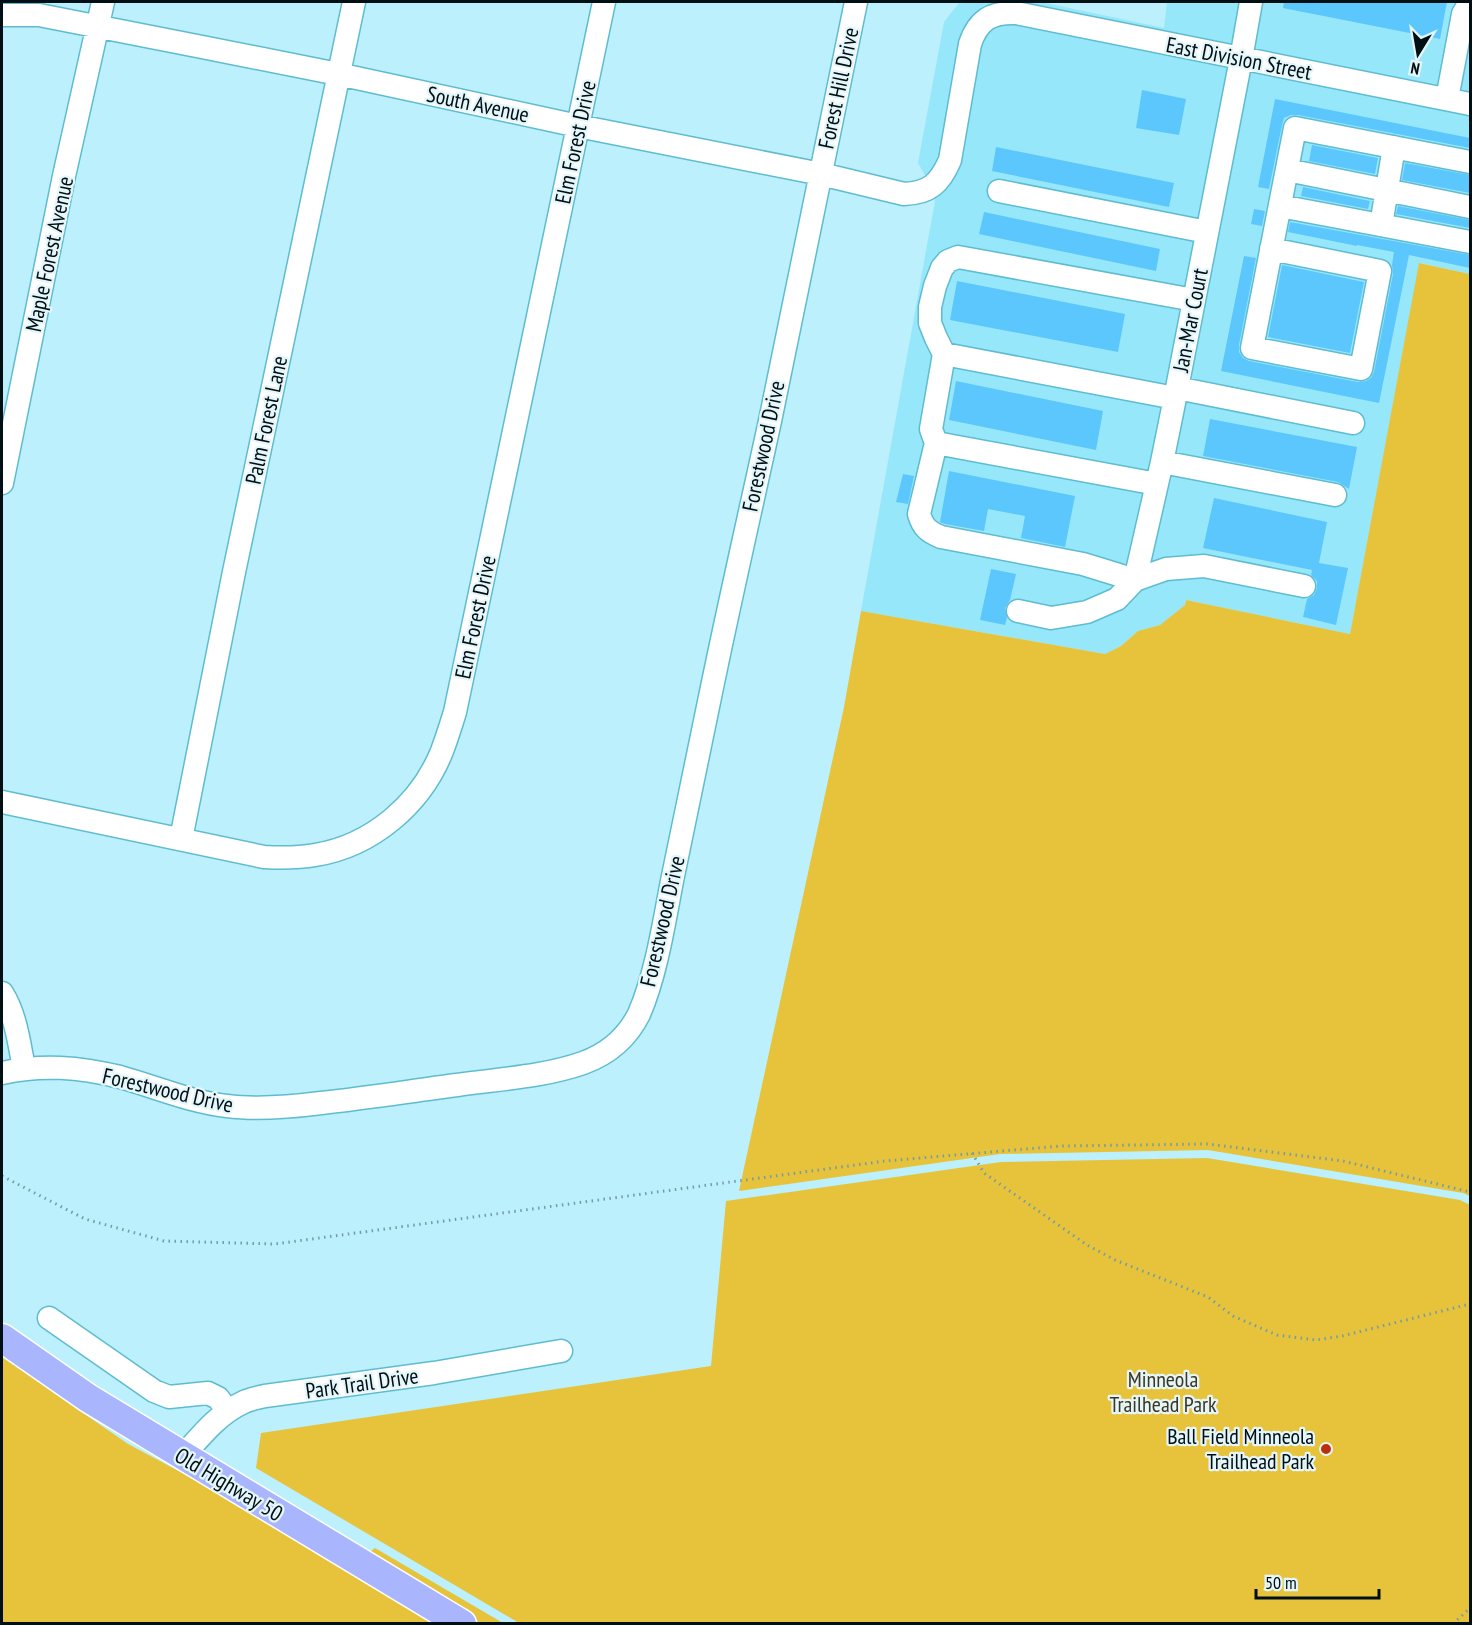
<svg xmlns="http://www.w3.org/2000/svg" width="1472" height="1625" font-family="'PT Sans Narrow',sans-serif">
<style>
.built{fill:#97e7fa}
.green{fill:#e7c33b}
.building{fill:#5cc7fd}
.lines{fill:none;stroke-linecap:round;stroke-linejoin:round}
.minor-casing{stroke:#5fbcd0;stroke-width:25}
.major-casing{stroke:#fff;stroke-width:31}
.path{stroke:#759ca5;stroke-width:3;stroke-dasharray:1.5 4.5;stroke-linecap:butt}
.minor{stroke:#fff;stroke-width:22}
.major{stroke:#a9b5fd;stroke-width:28}
.poi-dot{fill:#ba2f10;stroke:#e5f6fa;stroke-width:2}
.labels{text-anchor:middle;stroke-width:4.5;stroke-linejoin:round;paint-order:stroke}
.street-label{font-size:22px;fill:#000f13;stroke:#e5f6fa}
.park-label{font-size:22px;fill:#3d3620;stroke:#e5f6fa}
.poi-label{font-size:22px;fill:#000f13;stroke:#e5f6fa;text-anchor:end}
</style>
<rect width="100%" height="100%" fill="#bbf0fc"/>
<path class="built" d="M963,2H1041L1164,28L1167,2H1470V94L1015,3L1014,2L988,7L942,157L927,179L918,163L944,22L959,3Z
M1007,22L1231,66L1154,460L1125,587L1140,591L1155,525L1248,70L1470,114V274L1420,263L1350,634L1186,600L1185,605L1160,625L1138,631L1121,646L1105,654L861,611L935,201L934,197L978,46L988,29Z"/>
<path class="green" d="M1419,263L1470,274V1196L1463,1193L1208,1150L1000,1154L739,1191L844,707L861,611L1105,654L1121,646L1138,631L1160,625L1185,605L1186,600L1350,634Z
M1207,1158L1460,1200L1470,1205V1623H519L256,1468L261,1433L711,1366L726,1201L1001,1162Z
M2,1357L128,1444L278,1524L443,1623H2Z
M375,1548L503,1623H480L366,1555Z"/>
<path class="building" d="M1284,2H1447L1440,39L1283,8Z
M1142,90L1186,99L1179,135L1136,128Z
M1275,99L1470,138V148L1298,115H1291L1284,118L1282,125L1269,189L1258,187Z
M1312,145L1378,158L1375,174L1309,161Z
M996,147L1174,183L1169,207L992,171Z
M1405,163L1470,175V193L1402,180Z
M1303,187L1370,201L1368,209L1301,196Z
M1398,206L1470,220V228L1396,214Z
M1254,209L1265,211L1262,226L1251,224Z
M984,212L1160,249L1156,271L979,234Z
M1290,222L1470,255V268L1409,255L1379,403L1221,371L1244,256L1256,258L1239,345V352L1243,358L1249,361L1358,382L1366,381L1371,378L1374,372L1393,274L1392,265L1394,252L1357,245V246L1288,232Z
M1282,265L1364,282L1350,353L1268,337Z
M957,281L1125,314L1118,352L950,320Z
M956,381L1103,411L1096,450L949,420Z
M1210,419L1357,447L1349,489L1338,482L1203,456Z
M949,471L1075,496L1065,547L1021,538L1025,516L988,509L984,531L945,524L940,522Z
M903,474L914,476L908,504L896,502Z
M1214,498L1327,522L1319,563L1348,568L1336,625L1303,617L1307,599L1314,595L1317,588V581L1311,575L1312,570L1203,548Z
M991,569L1016,574L1010,600L1005,608L1007,618L1005,625L980,620Z"/>
<g class="lines">
<defs>
<path id="minor" d="M2,15H39L202,47L338,74L578,126L821,174L904,194C930,193 940,183 950,160L970,44C978,20 991,12 1016,13L1470,104
M1447,99L1463,14L1470,2
M1287,170L1470,207
M999,191L1207,232
M1280,206L1470,242
M1381,225L1394,147
M1271,249L1380,271L1361,369L1252,348L1295,128L1470,162
M944,354L1175,398
M1177,388L1353,423
M936,443L919,514C923,528 929,532 941,537L1083,564L1135,580
M1162,462L1335,495
M2,483L64,176L103,2
M1157,484L936,443L931,429L944,354L936,338L930,323V307L935,286L942,268L948,261L958,257L1194,300
M1135,580L1162,462L1177,388L1241,59L1251,2
M1018,611L1051,618L1087,612L1117,599L1135,580L1166,569L1204,566L1304,586
M2,802L264,857C282,858 298,858 315,855C372,846 421,804 442,751C447,738 451,725 455,712L604,2
M181,839L234,572L354,2
M2,993C16,1015 19,1043 24,1068
M2,1073C42,1064 79,1067 120,1077C156,1087 190,1102 227,1106C258,1110 290,1107 321,1103C366,1098 411,1091 457,1085C498,1079 543,1077 583,1063C608,1054 627,1038 639,1014C656,975 664,923 672,881C685,820 697,758 710,697C729,604 750,513 770,421C799,281 827,141 856,2
M49,1318L154,1391L169,1397L208,1393L218,1398L228,1411
M183,1456C200,1437 218,1414 242,1403C249,1399 257,1398 265,1396L434,1373L561,1351"/>
<path id="major" d="M2,1338L88,1398L462,1624"/>
</defs>
<use href="#minor" class="minor-casing"/>
<use href="#major" class="major-casing"/>
<path class="path" d="M972,1153L984,1173L1087,1245L1115,1260L1208,1297L1233,1316L1277,1335L1316,1340L1342,1336L1470,1304
M2,1176L85,1219L164,1241L275,1244L885,1161L1061,1146L1208,1144L1343,1161L1470,1192
M1453,1624L1470,1608"/>
<use href="#minor" class="minor"/>
<use href="#major" class="major"/>
</g>
<circle class="poi-dot" cx="1326" cy="1449" r="6"/>
<g class="labels">
<g class="street-label">
<text transform="translate(1239 58) rotate(11)" y="8">East Division Street</text>
<text transform="translate(838 88) rotate(-78)" y="8">Forest Hill Drive</text>
<text transform="translate(478 104) rotate(12)" y="8">South Avenue</text>
<text transform="translate(575 142) rotate(-78)" y="8">Elm Forest Drive</text>
<text transform="translate(49 254) rotate(-78)" y="8">Maple Forest Avenue</text>
<text transform="translate(1190 320) rotate(-79)" y="8">Jan-Mar Court</text>
<text transform="translate(266 420) rotate(-78)" y="8">Palm Forest Lane</text>
<text transform="translate(763 446) rotate(-78)" y="8">Forestwood Drive</text>
<text transform="translate(475 617) rotate(-78)" y="8">Elm Forest Drive</text>
<text transform="translate(662 921) rotate(-77)" y="8">Forestwood Drive</text>
<text transform="translate(168 1090) rotate(13)" y="8">Forestwood Drive</text>
<text transform="translate(362 1383) rotate(-8)" y="8">Park Trail Drive</text>
<text transform="translate(229 1484) rotate(31)" y="8">Old Highway 50</text>
</g>
<g class="park-label">
<text x="1163" y="1387">Minneola<tspan x="1163" dy="25">Trailhead Park</tspan></text>
</g>
<g class="poi-label">
<text x="1314" y="1444">Ball Field Minneola<tspan x="1314" dy="25">Trailhead Park</tspan></text>
</g>
</g>
<rect width="1472" height="1625" fill="none" stroke="#000f13" stroke-width="6"/>
<g transform="translate(1418 54) rotate(191)" stroke="#e5f6fa" stroke-width="4.5" paint-order="stroke">
<path d="M0-4.5L10 22L0 15L-10 22Z" fill="#000f13"/>
<text y="-9" font-size="16" font-weight="bold" text-anchor="middle" fill="#000f13">N</text>
</g>
<path d="M1256 1589v9h123v-9" fill="none" stroke="#000f13" stroke-width="3"/>
<text x="1265" y="1589" font-size="18" fill="#000f13" stroke="#e5f6fa" stroke-width="4.5" paint-order="stroke">50 m</text>
</svg>
